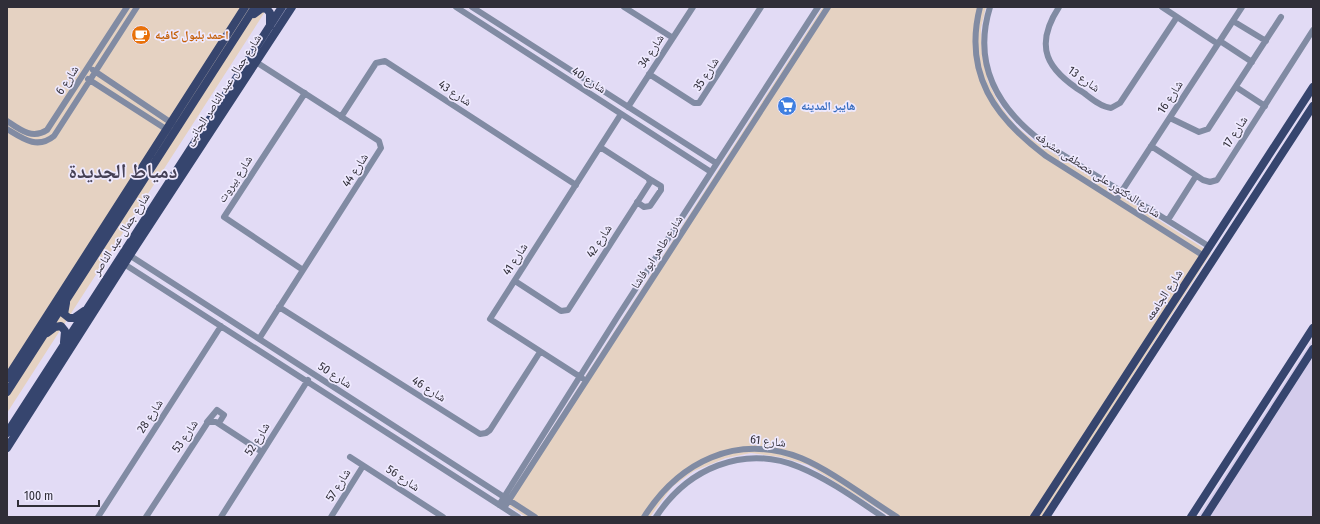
<svg xmlns="http://www.w3.org/2000/svg" width="1320" height="524" font-family="'Fira Sans Condensed','Noto Naskh Arabic',sans-serif">
<style>
.commercial{fill:#e5d2c2}
.built{fill:#d4ccec}
.lines{fill:none;stroke-linecap:round;stroke-linejoin:round}
.minor{stroke:#818ba3;stroke-width:6}
.major{stroke:#36456e;stroke-width:8}
.labels{text-anchor:middle;stroke-width:3.5;stroke-linejoin:round;paint-order:stroke}
.food-label{font-size:12px;font-weight:bold;fill:#c56008;stroke:#eee9fe;text-anchor:start}
.street-label{font-size:12px;fill:#302e38;stroke:#eee9fe}
.shop-label{font-size:12px;font-weight:bold;fill:#366cbe;stroke:#eee9fe;text-anchor:start}
.town-label{font-size:20px;font-weight:bold;fill:#454055;stroke:#eee9fe}
</style>
<rect width="100%" height="100%" fill="#e2dbf5"/>
<path class="commercial" d="M7,7H268L7,413Z
M823,7H986L981,28L982,55L988,81L999,104L1016,126L1034,141L1211,253L1043,517H891L808,465L780,457L751,453L726,458L694,471L672,487L650,517H526L504,503Z"/>
<path class="built" d="M1313,339V517H1198Z"/>
<g class="lines">
<path class="minor" d="M456,7L711,172
M472,7L716,163
M624,7L673,38
M980,7C963,74 995,118 1046,156L1204,256
M990,7C972,65 998,109 1044,143L1210,247
M1059,7C1033,47 1047,70 1084,93C1092,99 1101,107 1111,108L1120,103L1177,17
M1162,7L1218,44
M1233,21L1266,41
M1220,41L1252,62
M253,60L379,141L381,148L259,339
M93,70L173,124
M649,74L694,103H699L761,7
M88,79L169,131
M1236,87L1265,106
M628,107L693,7
M341,117L376,63L385,61L576,185
M1170,118L1199,132L1208,129L1281,17
M7,121C19,129 32,140 47,130L127,7
M7,129C22,138 37,150 54,136L137,7
M1151,146L1203,180L1210,182L1217,180L1313,30
M1116,200L1242,7
M637,202L644,207L650,206L661,190V186L648,178
M1168,220L1196,176
M126,253L535,517
M121,262L518,517
M303,270L224,217L305,93
M515,281L561,311L568,310L649,184L650,182L648,178L600,147
M279,307L480,434L486,433L490,430L540,352
M582,378L490,319L621,114
M207,422L217,410L224,415L219,423
M350,457L443,517
M499,505L618,316L818,7
M504,508L828,7
M98,517L221,326
M146,517L208,422H216L262,452
M221,517L308,380
M331,517L363,466
M644,517C679,462 736,433 801,458C832,471 868,499 897,517
M656,517C687,469 743,444 799,467C828,479 856,499 883,517"/>
<path class="major" d="M254,14L262,8L267,9L270,13V26
M66,303L64,314L69,318H74L84,311
M47,333L55,327L61,326L65,331L64,342
M7,378L245,7
M7,392L255,7
M7,433L282,7
M7,448L130,255L292,7
M1034,517L1313,87
M1046,517L1313,106
M1191,517L1313,328
M1205,517L1313,349"/>
</g>
<defs>
<symbol id="cafe-disc" viewBox="-11 -11 22 22"><circle r="9.5" fill="#e8710a" stroke="#eee9fe"/><path d="M-5.5-4.5H6V0H3Q3 3.5 0 3.5H-2.5Q-5.5 3.5-5.5 0ZM3-3.2v2h1.7v-2ZM-6 4.5H4V6H-6Z" fill="#fff"/></symbol>
<symbol id="supermarket-disc" viewBox="-11 -11 22 22"><circle r="9.5" fill="#3f7fe0" stroke="#eee9fe"/><path d="M-6-5.5h2.5l.6 2H6L4.5 2H-2.5L-4.4-4H-6ZM-1.5 3.2a1.3 1.3 0 1 0 .1 0ZM3 3.2a1.3 1.3 0 1 0 .1 0Z" fill="#fff"/></symbol>
</defs>
<g fill-rule="evenodd">
<use href="#cafe-disc" x="130" y="24" width="22" height="22"/>
<use href="#supermarket-disc" x="776" y="95" width="22" height="22"/>
</g>
<g class="labels">
<g class="food-label">
<text x="155" y="39">احمد بلبول كافيه</text>
</g>
<g class="street-label">
<text transform="translate(651 51) rotate(-57)" y="4">شارع 34</text>
<text transform="translate(706 74) rotate(-57)" y="4">شارع 35</text>
<text transform="translate(1084 79) rotate(35)" y="4">شارع 13</text>
<text transform="translate(67 80) rotate(-57)" y="4">شارع 6</text>
<text transform="translate(589 80) rotate(33)" y="4">شارع 40</text>
<text transform="translate(223 90) rotate(-57)" y="4">شارع جمال عبد الناصر الجانبى</text>
<text transform="translate(455 93) rotate(33)" y="4">شارع 43</text>
<text transform="translate(1170 97) rotate(-57)" y="4">شارع 16</text>
<text transform="translate(1235 132) rotate(-57)" y="4">شارع 17</text>
<text transform="translate(355 170) rotate(-57)" y="4">شارع 44</text>
<text transform="translate(1098 175) rotate(33)" y="4">شارع الدكتور على مصطفى مشرفه</text>
<text transform="translate(235 179) rotate(-57)" y="4">شارع بيروت</text>
<text transform="translate(121 234) rotate(-57)" y="4">شارع جمال عبد الناصر</text>
<text transform="translate(599 241) rotate(-57)" y="4">شارع 42</text>
<text transform="translate(657 252) rotate(-57)" y="4">شارع طاهر ابو فاشا</text>
<text transform="translate(515 259) rotate(-57)" y="4">شارع 41</text>
<text transform="translate(1164 295) rotate(-57)" y="4">شارع الجامعه</text>
<text transform="translate(335 375) rotate(33)" y="4">شارع 50</text>
<text transform="translate(429 389) rotate(32)" y="4">شارع 46</text>
<text transform="translate(150 416) rotate(-57)" y="4">شارع 28</text>
<text transform="translate(185 436) rotate(-56)" y="4">شارع 53</text>
<text transform="translate(257 439) rotate(-58)" y="4">شارع 52</text>
<text transform="translate(768 441) rotate(6)" y="4">شارع 61</text>
<text transform="translate(403 478) rotate(33)" y="4">شارع 56</text>
<text transform="translate(338 485) rotate(-58)" y="4">شارع 57</text>
</g>
<g class="shop-label">
<text x="801" y="110">هايبر المدينه</text>
</g>
<g class="town-label">
<text x="123" y="178">دمياط الجديدة</text>
</g>
</g>
<rect width="1320" height="524" fill="none" stroke="#302e38" stroke-width="16"/>
<path d="M18 500v6h81v-6" fill="none" stroke="#302e38" stroke-width="2"/>
<text x="24" y="500" font-size="12" fill="#302e38" stroke="#eee9fe" stroke-width="3" paint-order="stroke">100 m</text>
</svg>
